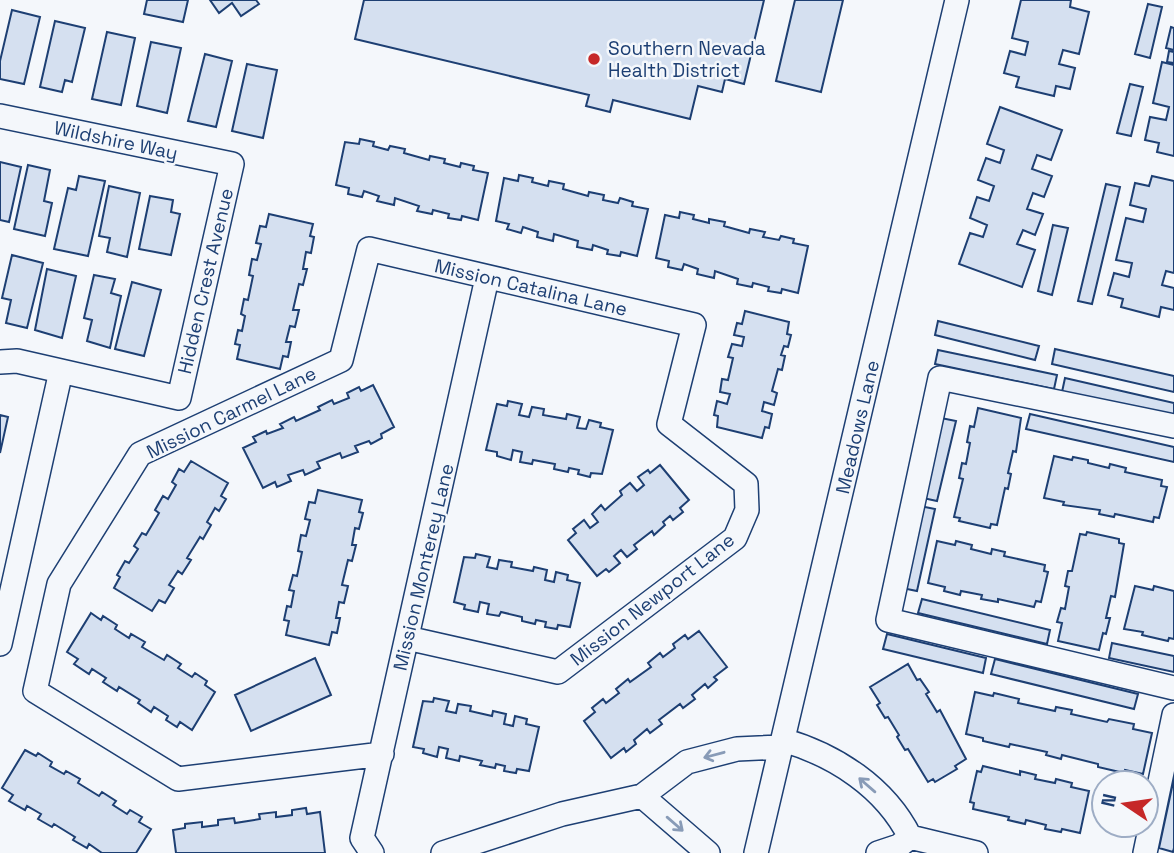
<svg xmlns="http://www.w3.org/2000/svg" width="1174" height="853" font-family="'Space Grotesk',sans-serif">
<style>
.building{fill:#d5e0f0;stroke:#1d3f73;stroke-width:2}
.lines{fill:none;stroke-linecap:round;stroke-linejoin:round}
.minor-casing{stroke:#1d3f73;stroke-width:26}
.minor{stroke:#f4f7fb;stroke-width:23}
.oneway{stroke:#889bb7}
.poi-dot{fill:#c62828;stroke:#f4f7fb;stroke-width:2.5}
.labels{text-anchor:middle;stroke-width:5;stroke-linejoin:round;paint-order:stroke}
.poi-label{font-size:19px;fill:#1d3f73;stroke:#f4f7fb;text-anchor:start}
.street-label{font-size:19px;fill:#1d3f73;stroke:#f4f7fb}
</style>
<rect width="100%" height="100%" fill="#f4f7fb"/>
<path class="building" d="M147,0H188L183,22L144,14Z
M210,0H256L259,4L241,16L232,3L219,13Z
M364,0H764L744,84L725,79L722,92L698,86L690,119L613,100L610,112L586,106L589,95L355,39Z
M795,0H843L821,92L776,81Z
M1021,0H1071L1070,7L1089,12L1079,54L1063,50L1059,64L1075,68L1070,89L1056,86L1054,96L1016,87L1019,77L1004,73L1010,51L1025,55L1028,42L1012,38Z
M1148,4L1162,7L1150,58L1135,54Z
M12,10L40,17L24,84L0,79V61Z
M55,21L85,28L72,82L65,80L62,92L40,87Z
M1171,27L1174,28V50L1166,48Z
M107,32L135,38L121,105L92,99Z
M151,42L181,48L167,113L137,106Z
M1169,51L1174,52V63L1167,62Z
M205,54L232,61L216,127L188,121Z
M1162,62L1174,65V156L1157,152L1159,143L1145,140L1150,117L1166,120L1169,107L1153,103Z
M247,64L277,70L263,138L232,131Z
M1130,84L1143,87L1131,136L1117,133Z
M1000,107L1062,130L1051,160L1037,155L1032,169L1052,176L1044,197L1033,193L1027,209L1043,214L1035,235L1023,230L1017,244L1035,250L1022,287L959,264L970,233L983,237L987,225L970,218L977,197L989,201L994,186L978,180L986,158L1000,163L1004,150L987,144Z
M360,139L374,142L373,146L388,150L390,146L405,149L404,153L429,160L430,156L445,159L444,163L460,167L461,163L474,166L473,170L488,173L478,220L462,216L461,220L448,218L449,214L433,210L432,214L417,211L419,206L395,198L394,205L377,201L379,196L364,191L362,197L348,194L349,188L336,185L345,142L359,144Z
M0,162L21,167L9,222L0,220Z
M28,165L50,170L44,201L52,203L45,236L14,229Z
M519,175L533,178L532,182L548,186L549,181L564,184L563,189L588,196L589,192L604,195L603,200L618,203L620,198L633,202L632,206L648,209L637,256L621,252L620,256L607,254L608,250L593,245L592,250L577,247L578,241L554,234L553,241L537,237L538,232L523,227L521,233L507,229L509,224L496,221L504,178L518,181Z
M79,176L105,181L88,256L54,249L68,188L76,190Z
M1152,176L1174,181V273L1166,271L1162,285L1174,288V310L1161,307L1159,317L1121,307L1123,299L1108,295L1114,273L1129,277L1132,263L1116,260L1126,218L1143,222L1146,209L1130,205L1135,183L1149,186Z
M1106,184L1120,187L1092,304L1078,301Z
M109,186L140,193L127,257L107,252L110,238L99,236Z
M150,196L173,200L171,212L180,214L171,255L139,249Z
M680,212L694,215L693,219L709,223V219L725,222L724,226L749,233L750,229L765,232L763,237L779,240L781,236L794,239L793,243L808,246L798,293L782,289L781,293L768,291L769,287L753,283L752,287L737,284L738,279L715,271L714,278L697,274L698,269L684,264L682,270L668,267L669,261L656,258L665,215L679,218Z
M269,214L313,224L310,236L314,237L311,253L306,252L303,269H307L303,285L299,284L293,310H299L295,327L290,326L286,342H291L288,357L283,356L280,369L237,359L240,345L235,344L238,330L242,331L245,316L241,314L244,299L248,300L253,276L249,275L252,259L257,260L261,244L256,243L260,226L266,227Z
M1053,225L1068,228L1052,295L1038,291Z
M12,255L43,263L27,328L6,323L11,300L2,298Z
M47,269L76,276L62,338L35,330Z
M94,275L115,279L111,293L121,296L110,348L87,341L92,320L84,318Z
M132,282L161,290L144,356L115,349Z
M745,311L789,322L787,334L791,335L788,347L784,346L781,355L785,356L782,370L778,369L772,391L777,393L774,405L764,402L762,411L772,414L769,428L765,427L762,438L717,427L718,416L714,415L717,401L727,404L730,394L720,392L722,379L728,380L733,358L728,357L732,344L742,346L744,337L734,335L737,323L742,324Z
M938,321L1039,346L1035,360L935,335Z
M1055,349L1174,376V392L1052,364Z
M938,350L1057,375L1054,389L935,364Z
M1065,378L1174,403V418L1062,392Z
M373,385L394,427L381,434L382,438L371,444L369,441L355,446L358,452L342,458L340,453L317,462L320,468L305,475L303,470L288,475L291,481L277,487L275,482L263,488L243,448L256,442L253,437L266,431L267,434L283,428L280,424L294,417L296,421L320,410L318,407L332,400L334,404L349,398L347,393L359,387L361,391Z
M508,401L522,404L519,415L529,417L532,407L544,409L543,415L566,419L567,414L580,417L577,428L586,429L589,420L601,423L600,427L613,430L602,474L591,473L590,477L578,474L579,470L569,468L568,472L554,469L555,464L533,460L532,464L520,462L522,452L513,450L511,460L497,456V452L486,450L497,404L507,406Z
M978,408L1021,418L1016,452L1013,451L1008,473L1011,474L1008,489L1005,488L997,525L991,524L990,528L959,521L960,518L954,517L963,479L959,478L962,463L966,464L970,443L967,442L970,426L974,427Z
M1030,414L1174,447V462L1026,429Z
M0,415L8,417L0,453Z
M941,418L956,421L937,501L923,498Z
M1054,456L1072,460L1073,457L1088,460V463L1109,468L1110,464L1126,468L1125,472L1162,480L1161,486L1167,487L1159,518L1154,517L1153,522L1115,514L1114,517L1099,514L1100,510L1063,505L1064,502L1044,498Z
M191,461L228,483L221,496L226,499L219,511L215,508L207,522L211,525L203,539L200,537L187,558L191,560L182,574L178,571L169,585L174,588L165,603L159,600L152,611L114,588L120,577L117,575L125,561L129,563L138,549L134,546L142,533L146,535L159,513L155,510L163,496L168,499L176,485L172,482L179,469L184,472Z
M660,465L689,500L680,508L683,512L673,520L670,516L663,522L665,525L654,535L652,531L634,545L637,549L627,557L621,550L614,556L620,563L609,572L606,569L597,576L568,540L576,533L573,529L584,520L590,528L598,522L592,514L601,505L605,510L622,495L620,491L630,483L637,491L644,485L638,477L648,470L650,473Z
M318,490L362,500L359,512L363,513L359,529L355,528L352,545H356L352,561L348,560L342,585L348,586L344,603L339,602L336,618H340L337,633L332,632L329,645L286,635L289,621L284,620L287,606L291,607L294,591L289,590L293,575L297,576L302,552L298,551L301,535L306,536L310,520L305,519L309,502L315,503Z
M920,506L935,509L917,591L902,588Z
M1087,532L1119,539V543L1124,544L1115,597L1111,596L1106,618H1110L1106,634L1103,633L1099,650L1058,641L1062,623L1057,622L1061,608L1065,609L1069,587L1065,586L1068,571H1072L1080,534L1086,535Z
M937,541L955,545L956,541L972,545L971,549L991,554L992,549L1005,552L1004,556L1045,565L1044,571L1048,572L1041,602L1036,601L1034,607L998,599V602L981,599L982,595L961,591L960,595L944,591L945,587L928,583Z
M476,554L490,557L487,567L497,569L499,560L512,562L511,567L533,571L534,567L547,570L545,580L554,582L556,572L568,575L567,580L580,583L570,627L558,625L557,629L545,627L546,622L536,620L535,624L522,621V617L501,612L499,616L487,614L489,604L480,602L478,612L464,609L465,605L454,602L464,557L475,558Z
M1135,586L1153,590L1154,586L1174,591V639L1169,638L1168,641L1142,635L1143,632L1124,629Z
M922,599L1050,630L1047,644L918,613Z
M91,613L101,620L103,616L117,625L115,629L129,638L131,634L145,642L142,647L164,660L167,655L181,664L178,668L192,677L195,673L207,681L205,685L215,692L192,730L180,722L177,727L166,720L168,716L154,707L151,712L138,703L140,700L119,687L117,691L103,682L106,678L92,669L89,674L74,664L78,659L67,652Z
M699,631L727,667L714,677L717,680L708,688L705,684L692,695L695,699L683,708L680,704L659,720L662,724L650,733L647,729L634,740L636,744L626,752L624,748L611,758L584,721L595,712L592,708L603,699L606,703L619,693L616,689L628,679L630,682L651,667L648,663L660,653L663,657L675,648L673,644L685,635L688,639Z
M887,634L986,658L983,673L883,649Z
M1112,643L1174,656V672L1109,658Z
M315,658L331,695L251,731L235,695Z
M995,659L1138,694L1134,709L991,674Z
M908,664L917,680L920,679L929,692L926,694L937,712L940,710L966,759L955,766L957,769L935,782L933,779L928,782L908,749L905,750L897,737L899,735L888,717L885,718L877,705L880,703L870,687Z
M975,692L993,696L994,693L1019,699L1018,703L1055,711L1056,707L1072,710L1071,714L1107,722L1109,719L1134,724L1133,729L1152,733L1143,774L1125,770L1124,773L1098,767V764L1062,755L1061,759L1046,755L1047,752L1010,744L1009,747L983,741V738L966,734Z
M434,698L449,701L446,711L456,713L458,704L471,706L470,711L492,716L493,711L506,714L504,724L513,726L515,716L527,719L526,724L539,727L529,771L517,769L516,773L504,771L505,766L496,764L495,768L480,765L482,761L460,756L459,761L446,758L448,749L439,747L437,757L423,753L424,749L413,747L423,701L433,702Z
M25,750L36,756L38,753L52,762L50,766L64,774L66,771L80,779L78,783L99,796L102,792L116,801L113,805L127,814L130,810L142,817L139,822L151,829L136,853H102L89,844L87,848L73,840L75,837L54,824L52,827L38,819L41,814L27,806L25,810L9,801L13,795L2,788Z
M983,766L1020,775V771L1036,775L1035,779L1055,783L1056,779L1072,783L1071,787L1089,791L1080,833L1062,829L1061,832L1045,829L1046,825L1026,820L1025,824L1008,820L1009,817L973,809L974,803L970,802L977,771L981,772Z
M1174,778V848L1173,852L1159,848Z
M306,808L307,814L320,812L325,853H176L173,830L185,828V824L202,822V827L218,825V820L234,818L235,823L260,819L259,814L276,812V817L292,815V810Z"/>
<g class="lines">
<defs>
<path id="minor" d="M0,116L232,164L179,398L17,361L0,362
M1174,426L940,378L888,620L1174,688
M0,644L61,371
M783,740C835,755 885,787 910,837
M382,754L178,779L35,691L59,584L140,454L341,360L369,249L694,325L669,424L746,484L747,510L735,538L558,672L407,638
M642,796L708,853
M910,837L976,853
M372,853L362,838L487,278
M443,853L562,814L642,796L687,762L737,749L781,747
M756,853L957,0
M878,853L899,846L910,837
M1145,853L1174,715"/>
</defs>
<use href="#minor" class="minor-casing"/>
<use href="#minor" class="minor"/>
</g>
<defs><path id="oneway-shaft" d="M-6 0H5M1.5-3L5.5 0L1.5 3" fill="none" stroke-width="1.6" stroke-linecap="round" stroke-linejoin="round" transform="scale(1.75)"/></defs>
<g class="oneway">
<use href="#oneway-shaft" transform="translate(714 755) rotate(165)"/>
<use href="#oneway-shaft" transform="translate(867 785) rotate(-139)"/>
<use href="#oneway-shaft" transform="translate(675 824) rotate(41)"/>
</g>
<circle class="poi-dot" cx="594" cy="59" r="7"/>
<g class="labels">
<g class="poi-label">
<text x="608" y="55">Southern Nevada<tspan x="608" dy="22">Health District</tspan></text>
</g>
<g class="street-label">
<text transform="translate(116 140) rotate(12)" y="7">Wildshire Way</text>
<text transform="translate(205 281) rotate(-77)" y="7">Hidden Crest Avenue</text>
<text transform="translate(531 287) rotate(13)" y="7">Mission Catalina Lane</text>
<text transform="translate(231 412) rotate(-26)" y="7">Mission Carmel Lane</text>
<text transform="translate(857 427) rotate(-77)" y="7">Meadows Lane</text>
<text transform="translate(423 567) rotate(-77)" y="7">Mission Monterey Lane</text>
<text transform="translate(652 599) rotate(-38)" y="7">Mission Newport Lane</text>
</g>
</g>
<g transform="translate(1125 804) rotate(283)"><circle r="33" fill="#f4f7fb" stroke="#9eadc5" stroke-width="2"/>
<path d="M0-5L12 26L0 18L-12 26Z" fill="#c62828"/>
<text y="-10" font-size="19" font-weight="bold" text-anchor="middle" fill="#1d3f73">N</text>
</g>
</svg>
